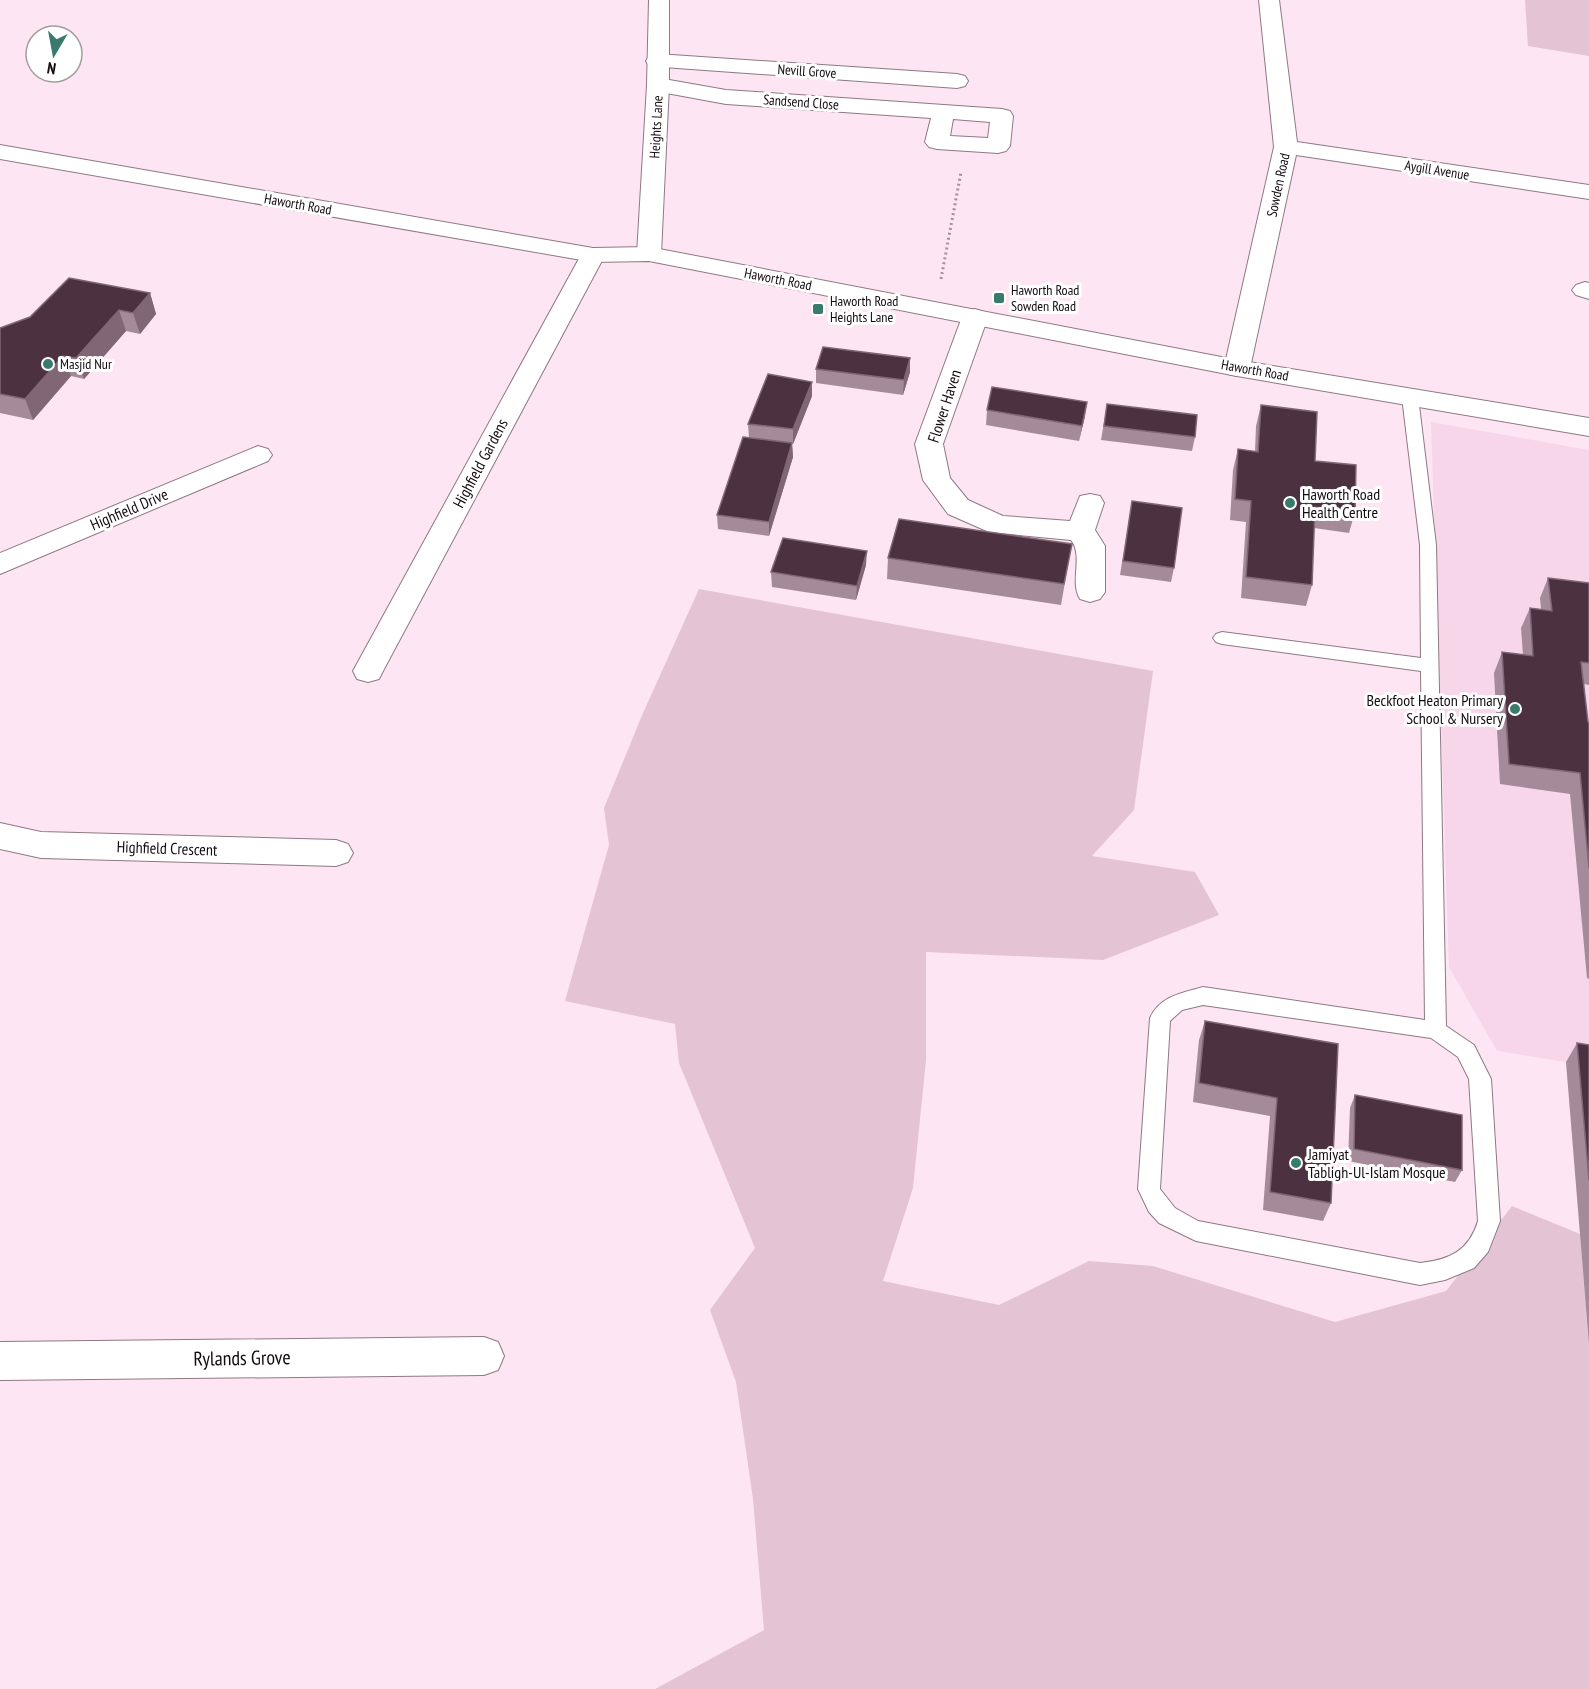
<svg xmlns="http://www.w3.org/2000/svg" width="1589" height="1689" font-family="'PT Sans Narrow',sans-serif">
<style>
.built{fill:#f6d6e8}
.green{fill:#e4c3d5}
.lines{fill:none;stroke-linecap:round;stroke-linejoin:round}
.service-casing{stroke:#8e7884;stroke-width:2}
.minor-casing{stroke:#8e7884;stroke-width:2}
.tertiary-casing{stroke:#8e7884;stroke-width:2}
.secondary-casing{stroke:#8e7884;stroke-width:2}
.path{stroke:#a3919b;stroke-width:3;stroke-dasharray:2 3;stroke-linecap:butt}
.service{fill:#fff;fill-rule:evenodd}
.minor{fill:#fff;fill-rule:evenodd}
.tertiary{fill:#fff;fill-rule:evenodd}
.secondary{fill:#fff;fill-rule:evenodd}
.wall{fill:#a58b9a}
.shaded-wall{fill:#816776}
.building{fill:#4c3141;stroke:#816776;stroke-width:1.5}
.poi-dot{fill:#387b6d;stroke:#fff;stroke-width:2}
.labels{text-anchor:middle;stroke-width:6;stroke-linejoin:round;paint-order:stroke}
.far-street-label{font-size:14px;fill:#130b10;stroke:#fff}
.far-poi-label{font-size:14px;fill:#130b10;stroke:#fff;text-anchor:start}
.street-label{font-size:16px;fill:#130b10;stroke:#fff}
.poi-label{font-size:16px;fill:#130b10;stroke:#fff;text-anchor:start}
.near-street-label{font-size:20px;fill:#130b10;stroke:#fff}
</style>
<rect width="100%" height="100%" fill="#fee5f3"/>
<path class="built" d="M1431,422L1589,450V1345L1566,1062L1497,1051L1449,967Z"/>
<path class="green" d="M1525,0H1589V56L1528,46Z
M699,589L1153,671L1134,810L1092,856L1195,872L1219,915L1103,960L926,952V1060L913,1188L883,1281L999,1305L1089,1261L1153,1266L1335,1322L1446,1291L1512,1206L1580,1234L1589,1347V1689H655L764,1630L753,1499L736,1382L710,1310L755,1248L679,1063L675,1024L565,1001L609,845L604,808L643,713Z"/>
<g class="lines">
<defs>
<path id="service" d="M1410,392L1418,397L1436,545L1446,1026L1474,1045L1491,1079L1500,1221L1488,1252L1474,1268L1445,1280L1420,1285L1196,1241L1159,1223L1149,1212L1138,1189L1150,1018C1160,996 1182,993 1203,987L1425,1020L1421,671L1222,644L1216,642L1213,638L1216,634L1222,632L1421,658L1420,545L1402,397ZM1203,1005L1431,1038L1458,1057L1469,1079L1478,1221C1469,1251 1449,1260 1420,1263L1198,1221L1175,1208L1160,1189L1170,1021L1182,1010Z"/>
<path id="minor" d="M1259,0H1279L1297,142L1589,185V199L1296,155L1250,368L1246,374L1237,376L1228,374L1224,368L1274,147Z
M657,54L957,74L965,76L968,81L965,86L957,88L649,66L646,61L649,56Z
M658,78L726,90L1002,109L1010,111L1013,116L1010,146L1006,151L998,153L937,149L929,147L925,142L931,118L726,104L650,90L647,85L650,80ZM953,119L990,122L988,138L950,136Z
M593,248L602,250L605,255L383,671L379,679L368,682L357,679L353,671L581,255L584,250Z
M1585,282L1589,283V299L1576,295L1572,290L1576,285Z
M975,309L984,312L988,317L943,444L950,478L968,500L1003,516L1070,521L1080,496L1090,494L1100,496L1104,503L1095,530L1105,546V592L1100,599L1090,602L1080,599C1069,581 1084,557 1071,540L989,532L948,514L923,480L915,444L962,317L966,312Z
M258,446L268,449L272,455L268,461L0,574V553Z
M0,823L41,832L336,840L348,844L353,853L348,862L336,866L41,858L0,849Z
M484,1337L498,1342L504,1356L498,1370L484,1375L0,1380V1342Z"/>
<path id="tertiary" d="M649,0H669V85L661,254L658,259L649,261L640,259L637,254L647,85Z"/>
<path id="secondary" d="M0,145L593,248L649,247L1237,360L1589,418V436L1237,376L649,261L593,262L0,159Z"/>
</defs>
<use href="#service" class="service-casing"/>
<use href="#minor" class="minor-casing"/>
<use href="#tertiary" class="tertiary-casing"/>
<use href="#secondary" class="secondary-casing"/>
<path class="path" d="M941,279L961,172"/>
<use href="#service" class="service"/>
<use href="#minor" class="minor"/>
<use href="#tertiary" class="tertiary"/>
<use href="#secondary" class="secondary"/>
</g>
<path class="wall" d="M150,293L156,314L140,334L126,331L84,379L71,376L33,420L0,413V328Z
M816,369L910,372L903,395L816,383Z
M812,396L793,444L792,443L793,457L769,536L718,529L717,515L749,438L748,424Z
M1107,404L1195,437L1192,451L1101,440Z
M1261,405L1315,461L1355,512L1349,533L1314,528L1312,585L1306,606L1241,598L1246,522L1230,520L1233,470L1238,449L1255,451L1256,426Z
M987,410L1085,416L1079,441L986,425Z
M1132,501L1174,568L1171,582L1120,575Z
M888,558L1068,565L1061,605L887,579Z
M866,565L856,600L772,587L771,572Z
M1548,578L1589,583V685L1584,684L1588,722H1589V979L1587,978L1570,794L1500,784L1494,673L1502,652L1523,655L1521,628L1530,608L1541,609L1540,598Z
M1205,1021L1338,1044L1331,1203L1323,1221L1263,1210L1270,1116L1193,1102L1199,1040Z
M1577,1043L1589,1045V1345L1566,1062Z
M1355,1095L1462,1170L1455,1182L1348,1161L1350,1108Z"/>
<path class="shaded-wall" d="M150,293L156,314L140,334L133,313Z
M119,310L126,331L84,379L76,358Z
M63,356L71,376L33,420L25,399Z
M910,358V372L903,395L904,380Z
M812,382V396L793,444V429Z
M1087,402L1085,416L1079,441L1082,426Z
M792,443L793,457L769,536V522Z
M867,551L866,565L856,600L857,586Z"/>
<path class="building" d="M69,278L150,293L133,313L119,310L76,358L63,356L25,399L0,394V328L30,317Z
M823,347L910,358L904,380L816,369Z
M768,374L812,382L793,429L748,424Z
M992,387L1087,402L1082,426L987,410Z
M1107,404L1197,415L1195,437L1104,426Z
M1261,405L1317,412L1315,461L1356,465L1355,512L1315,507L1312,585L1246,577L1251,501L1235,499L1238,449L1258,452Z
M743,437L792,443L769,522L717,515Z
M1132,501L1182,508L1174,568L1123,561Z
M899,519L1072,544L1064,584L888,558Z
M783,538L867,551L857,586L771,572Z
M1548,578L1589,583V663L1581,662L1588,722H1589V868L1580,773L1509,764L1502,652L1533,656L1530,608L1552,611Z
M1205,1021L1338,1044L1331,1203L1270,1192L1277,1098L1199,1083Z
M1577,1043L1589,1045V1180Z
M1355,1095L1462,1115V1170L1354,1149Z"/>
<g class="poi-dot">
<rect x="993" y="292" width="12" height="12" rx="3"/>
<rect x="812" y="303" width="12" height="12" rx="3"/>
<circle cx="48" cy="364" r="6"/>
<circle cx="1290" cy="503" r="6"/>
<circle cx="1515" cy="709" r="6"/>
<circle cx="1296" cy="1163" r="6"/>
</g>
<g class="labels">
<g class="far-street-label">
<text transform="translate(807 71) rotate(4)" y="5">Nevill Grove</text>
<text transform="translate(801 102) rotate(4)" y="5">Sandsend Close</text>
<text transform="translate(656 127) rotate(-87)" y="5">Heights Lane</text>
<text transform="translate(1437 170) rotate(9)" y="5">Aygill Avenue</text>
<text transform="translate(1278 185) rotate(-78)" y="5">Sowden Road</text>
<text transform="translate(298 204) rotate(10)" y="5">Haworth Road</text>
<text transform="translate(778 279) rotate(11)" y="5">Haworth Road</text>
<text transform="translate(1255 370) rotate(10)" y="5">Haworth Road</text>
</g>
<g class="far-poi-label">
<text x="1011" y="295">Haworth Road<tspan x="1011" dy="16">Sowden Road</tspan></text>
<text x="830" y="306">Haworth Road<tspan x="830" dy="16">Heights Lane</tspan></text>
<text x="60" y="369">Masjid Nur</text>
</g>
<g class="street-label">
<text transform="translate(944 406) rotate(-72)" y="6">Flower Haven</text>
<text transform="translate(480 463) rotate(-62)" y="6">Highfield Gardens</text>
<text transform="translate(129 509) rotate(-23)" y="6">Highfield Drive</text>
<text transform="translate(167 848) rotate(2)" y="6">Highfield Crescent</text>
</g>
<g class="poi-label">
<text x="1302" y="500">Haworth Road<tspan x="1302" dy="18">Health Centre</tspan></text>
<text x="1503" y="706" text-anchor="end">Beckfoot Heaton Primary<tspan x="1503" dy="18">School &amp; Nursery</tspan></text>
<text x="1308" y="1160">Jamiyat<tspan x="1308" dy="18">Tabligh-Ul-Islam Mosque</tspan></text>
</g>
<g class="near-street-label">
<text transform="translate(242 1358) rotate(-1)" y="7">Rylands Grove</text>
</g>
</g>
<g transform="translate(54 54) rotate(190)"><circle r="28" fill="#ffffff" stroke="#a19d9f" stroke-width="1.5"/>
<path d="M0-4.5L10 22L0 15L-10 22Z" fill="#387b6d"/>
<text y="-9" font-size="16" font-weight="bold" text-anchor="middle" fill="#130b10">N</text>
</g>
</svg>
